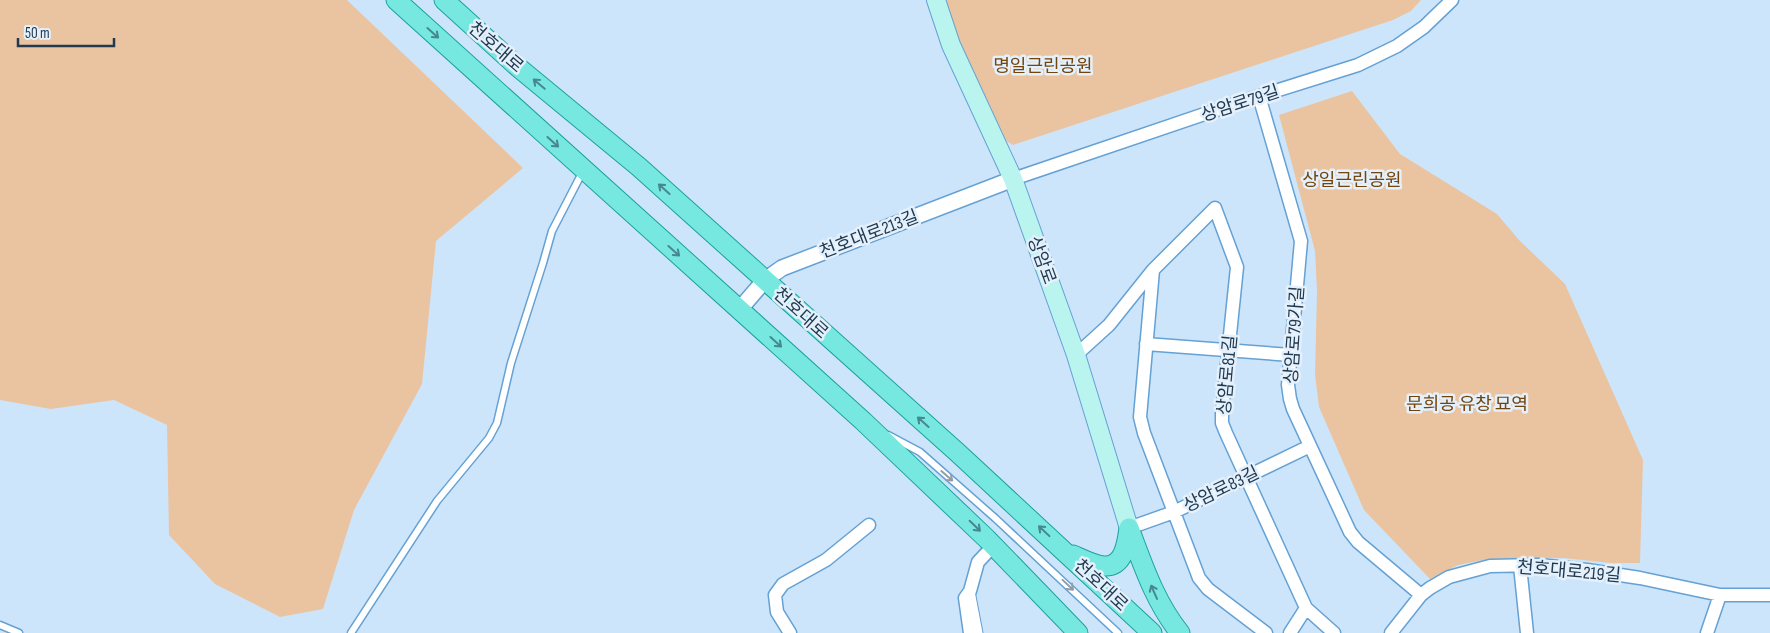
<svg xmlns="http://www.w3.org/2000/svg" width="1770" height="633" font-family="'Sofia Sans Condensed','Noto Sans KR',sans-serif">
<style>
.green{fill:#eac4a0}
.lines{fill:none;stroke-linecap:round;stroke-linejoin:round}
.service-casing{stroke:#64a1d4;stroke-width:9}
.pedestrian-casing{stroke:#64a1d4;stroke-width:11}
.minor-casing{stroke:#64a1d4;stroke-width:15}
.tertiary-casing{stroke:#64a1d4;stroke-width:18}
.secondary-casing{stroke:#64a1d4;stroke-width:20}
.primary-casing{stroke:#1ca19f;stroke-width:21}
.service{stroke:#fff;stroke-width:6}
.pedestrian{stroke:#fff;stroke-width:9}
.minor{stroke:#fff;stroke-width:12}
.tertiary{stroke:#fff;stroke-width:15}
.secondary{stroke:#baf4ef;stroke-width:18}
.primary{stroke:#76e8df;stroke-width:19}
.oneway{stroke:#478890}
.oneway2{stroke:#909ca8}
.labels{text-anchor:middle;stroke-width:5;stroke-linejoin:round;paint-order:stroke}
.street-label{font-size:18px;fill:#213a50;stroke:#e4f0fb}
.park-label{font-size:18px;fill:#73450c;stroke:#e4f0fb}
</style>
<rect width="100%" height="100%" fill="#cde5fb"/>
<path class="green" d="M0,0H347L523,168L436,241L422,384L354,510L323,609L280,617L215,584L169,535L167,425L114,400L51,409L0,400Z
M946,0H1421L1411,11L1393,20L1013,145L1005,140L953,27Z
M1352,91L1400,154L1497,214L1519,240L1565,284L1643,460L1640,563H1611L1563,558L1488,559L1458,565L1430,579L1364,510L1319,407L1315,375L1317,291L1315,251L1279,115Z"/>
<g class="lines">
<defs>
<path id="service" d="M888,435L920,452L995,518L1118,633
M0,625L19,633
M351,633L437,501L489,438L497,423L511,363L543,263L552,231L583,171"/>
<path id="pedestrian" d="M970,591L978,633"/>
<path id="minor" d="M1259,96L1301,241L1288,385L1290,399L1293,409L1350,532L1358,542L1421,595
M1013,179L1234,104L1358,65L1397,46L1424,27L1452,0
M1153,270L1140,417L1144,433L1199,578L1208,589L1266,633
M1146,344L1291,355
M1076,355L1109,325L1153,270L1215,208L1237,267L1222,412V423L1226,433L1306,608L1334,633
M1129,528L1174,512L1310,446
M1520,566L1527,633
M790,633L777,612L775,595L783,584L826,560L869,525
M970,633L965,598L970,591L978,562L994,545
M1290,633L1306,608
M1391,633L1421,595L1430,588L1449,577L1490,566L1539,565L1587,570L1640,578L1720,595H1770
M1707,633L1720,595"/>
<path id="tertiary" d="M739,310L765,280L782,268L1013,179"/>
<path id="secondary" d="M936,0L951,45L1013,179L1076,355L1129,528"/>
<path id="primary" d="M396,0L863,421L987,539L1078,633
M444,0L519,68L639,167L958,453L1152,633
M1129,528C1143,565 1155,602 1180,633
M1073,555C1082,559 1094,565 1103,566C1124,568 1127,543 1129,528"/>
</defs>
<use href="#service" class="service-casing"/>
<use href="#pedestrian" class="pedestrian-casing"/>
<use href="#minor" class="minor-casing"/>
<use href="#tertiary" class="tertiary-casing"/>
<use href="#secondary" class="secondary-casing"/>
<use href="#primary" class="primary-casing"/>
<use href="#service" class="service"/>
<use href="#pedestrian" class="pedestrian"/>
<use href="#minor" class="minor"/>
<use href="#tertiary" class="tertiary"/>
<use href="#secondary" class="secondary"/>
<use href="#primary" class="primary"/>
</g>
<defs><path id="oneway-shaft" d="M-6 0H5M1.5-3L5.5 0L1.5 3" fill="none" stroke-width="1.6" stroke-linecap="round" stroke-linejoin="round" transform="scale(1.25)"/></defs>
<g class="oneway">
<use href="#oneway-shaft" transform="translate(433 33) rotate(42)"/>
<use href="#oneway-shaft" transform="translate(539 84) rotate(-140)"/>
<use href="#oneway-shaft" transform="translate(553 142) rotate(42)"/>
<use href="#oneway-shaft" transform="translate(664 189) rotate(-138)"/>
<use href="#oneway-shaft" transform="translate(674 251) rotate(42)"/>
<use href="#oneway-shaft" transform="translate(776 342) rotate(42)"/>
<use href="#oneway-shaft" transform="translate(923 422) rotate(-138)"/>
<use href="#oneway-shaft" transform="translate(975 526) rotate(44)"/>
<use href="#oneway-shaft" transform="translate(1044 531) rotate(-137)"/>
<use href="#oneway-shaft" transform="translate(1154 592) rotate(-114)"/>
</g>
<g class="oneway2">
<use href="#oneway-shaft" transform="translate(947 476) rotate(41)"/>
<use href="#oneway-shaft" transform="translate(1068 585) rotate(43)"/>
</g>
<g class="labels">
<g class="street-label">
<text transform="translate(496 47) rotate(41)" y="6">천호대로</text>
<text transform="translate(1240 103) rotate(-18)" y="6">상암로79길</text>
<text transform="translate(869 234) rotate(-21)" y="6">천호대로213길</text>
<text transform="translate(1042 260) rotate(70)" y="6">상암로</text>
<text transform="translate(801 313) rotate(42)" y="6">천호대로</text>
<text transform="translate(1294 335) rotate(-86)" y="6">상암로79가길</text>
<text transform="translate(1227 375) rotate(-85)" y="6">상암로81길</text>
<text transform="translate(1221 489) rotate(-26)" y="6">상암로83길</text>
<text transform="translate(1569 571) rotate(5)" y="6">천호대로219길</text>
<text transform="translate(1101 585) rotate(43)" y="6">천호대로</text>
</g>
<g class="park-label">
<text x="1043" y="72">명일근린공원</text>
<text x="1352" y="186">상일근린공원</text>
<text x="1467" y="410">문희공 유창 묘역</text>
</g>
</g>
<path d="M18 38v8h96v-8" fill="none" stroke="#213a50" stroke-width="2.5"/>
<text x="25" y="38" font-size="15" fill="#213a50" stroke="#e4f0fb" stroke-width="4" paint-order="stroke">50 m</text>
</svg>
